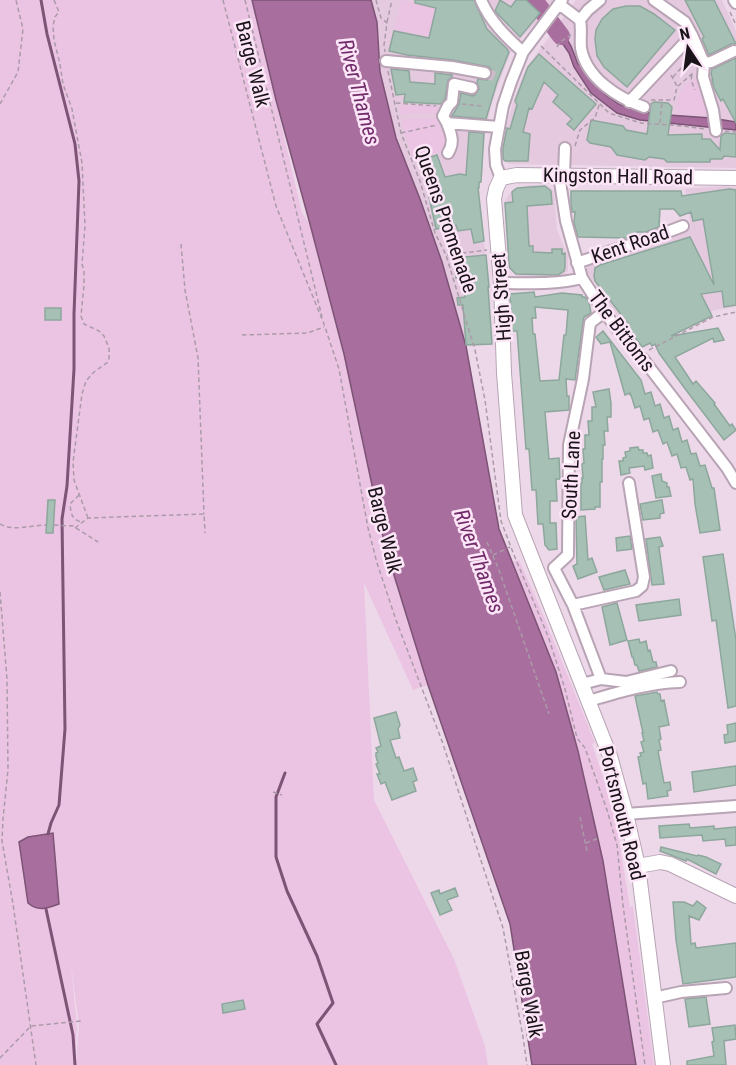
<svg xmlns="http://www.w3.org/2000/svg" width="736" height="1065" font-family="'Roboto Condensed',sans-serif">
<style>
.built{fill:#e4c9df}
.green{fill:#ebc4e4}
.water{fill:#a76e9e;stroke:#7d5376;stroke-width:1.5}
.lines{fill:none;stroke-linecap:round;stroke-linejoin:round}
.stream{stroke:#7d5376;stroke-width:3}
.river{stroke:#a76e9e;stroke-width:18}
.building{fill:#a6c0b5;stroke:#8da79c;stroke-width:1.5;fill-rule:evenodd}
.minor-tunnel{stroke:#cdbaca;stroke-width:10;stroke-dasharray:10 5;stroke-linecap:butt}
.minor-casing{stroke:#b8a4b4;stroke-width:14}
.major-casing{stroke:#b8a4b4;stroke-width:16}
.path{stroke:#ab9ba8;stroke-width:1.5;stroke-dasharray:4.5 3;stroke-linecap:butt}
.minor{stroke:#fff;stroke-width:10}
.major{stroke:#fff;stroke-width:14}
.labels{text-anchor:middle;stroke-width:5;stroke-linejoin:round;paint-order:stroke}
.street-label{font-size:20px;fill:#1a1319;stroke:#fbe5f6}
.water-label{font-size:21px;font-style:italic;fill:#722b6a;stroke:#fbe5f6}
</style>
<rect width="100%" height="100%" fill="#edd8e9"/>
<path class="built" d="M371,0H557L553,6L521,38L510,53L491,105L484,141L481,180L479,188L488,282L491,345L466,346L442,262L420,199L396,138L380,72L377,22Z
M576,0H722L736,31V168L509,164L501,158L502,145L513,102L525,70Z
M529,185L548,186L554,191L557,230L568,256V271L563,276L517,277L509,268L504,202L513,189Z
M725,186L736,187V307L715,310L641,349L584,268L691,228L685,189Z"/>
<path class="green" d="M0,0H252L302,213L310,224L344,354L385,546L428,685L413,690L364,583L374,800L454,959L485,1046L488,1065H76L79,1025L71,964L77,1027L75,1065H0Z
M401,0L436,8L429,38L394,31Z
M700,75L711,116L676,114C678,92 681,86 700,75Z
M400,105L440,107V114L421,113L401,115Z
M436,118L446,142L439,152L414,160L405,135L401,119Z
M519,560L539,605L595,743L592,744L603,777L617,828L630,907L633,906L654,1065H636L603,861L578,751L556,672L513,561Z"/>
<path class="water" d="M252,0H371L377,22L380,72L396,138L420,199L442,262L466,346L499,529L556,672L578,751L603,861L636,1065H532L510,924L428,685L385,546L344,354L310,224L276,100Z
M560,27L571,46L578,64L584,68L595,84L607,96L619,104L629,108L654,114L711,118L736,122V130L640,120L617,113L591,93L574,67L569,53L556,34Z
M53,833L59,904C48,908 38,912 28,903L19,842L28,837Z"/>
<g class="lines">
<path class="stream" d="M41,0L47,34L75,144L79,181L74,314V369L67,486L62,519L65,729L59,805L51,823L48,834
M285,773L276,797V857L287,891L317,956L333,1003L317,1024L336,1065
M46,909L73,1035L75,1065"/>
<path class="river" d="M534,0L561,36"/>
</g>
<path class="building" d="M415,0H474L487,29L507,49L509,52L497,82L486,119L452,116L459,104L461,93L472,96L475,95L479,89L477,82L478,79L487,80L491,77L492,71L489,67L453,60L407,55L389,51L394,31L429,38L436,8L415,3Z
M500,0L511,7L516,0H526L540,13L520,37L495,11Z
M685,0H714L736,44H731L709,55L702,39L704,37Z
M626,6H640L654,14L675,30L627,87L604,67L597,56L595,39L596,30L602,19L613,9Z
M539,54L596,104L574,130L567,124L572,119L553,102L558,95L544,82L532,109L529,108L523,132L530,134L528,161H505L503,159V148L507,128L510,129L517,105L515,101L528,67Z
M736,58V123L723,99L721,101L714,88L712,80H713L711,74L712,69Z
M391,69L409,71L410,82L435,84V73L452,75V77L448,80L445,99L441,104L404,102L405,94L396,95Z
M654,102L668,103L672,107L668,135L702,134V139H710L720,150L721,136L725,133L736,134V157L724,156L722,159H710V162H667L664,159L649,157L645,160L617,155L611,147L590,143L587,140L591,120L623,126L626,130L647,134L651,104Z
M469,132L484,133L481,182H479V188H478L484,241L474,243L471,229L458,231L456,225L436,229L429,197L430,196L419,161L437,155L445,177L460,174L466,175Z
M545,186L551,191L552,204L527,206L529,246H533V252L552,253V249H562V254L565,253V267L564,271L558,275L516,274L510,268L509,264L505,203L513,202L512,192L517,188Z
M729,189L736,190V305L724,307L722,291L701,294L712,316L671,336L718,328L724,340L714,342L713,338L675,357L693,384L696,381L715,403L714,404L730,426L732,424L736,430L724,440L686,390L659,353L655,344L652,346L650,343L642,347L628,328L630,326L595,281L594,276L595,268L600,265L690,237L714,285L703,219L693,221L691,212L680,216L674,209H660L659,227L645,232H637V235L628,238L578,237L574,223L575,212H572L571,202V191H681L682,196Z
M486,255L489,287H488L492,344L466,345L463,305H458L457,298L465,297L463,277L456,278L454,258Z
M534,292L535,297L562,293L582,295V297H585L589,302L591,313L584,317L583,322L575,380L566,379L567,396H569V410L545,412L549,459L559,458L560,479H556L557,501H550V523H556L557,549L549,550L545,545L543,524H538L536,490H532L529,449H526L517,331H512L510,294ZM535,307L568,310L566,335H564L559,380L540,381L535,334H533L532,318H536Z
M45,308H61V320H45Z
M603,331L641,380L645,394L651,392L655,406L660,404L664,418L669,416L673,430L678,428L682,442L687,440L691,454L696,453L700,466L705,465L712,488H714L720,530L700,533L695,504L693,479L690,480L686,467L681,468L677,454L672,456L667,442L663,444L658,430L653,432L649,418L644,420L640,406L635,408L631,395H630V393L625,395L610,342L601,344L596,337Z
M609,389L611,403V417H607L608,431H604L605,445H603V459H602V482H600V507H595V509L581,510V484L582,483V478H583L582,464L584,463L583,449H585V435H589L588,421H592V407H596L593,392Z
M638,447L639,450H643V453H647L648,456L651,455L653,468L645,470L644,466L629,468L630,473L621,475L619,461H623V458L626,457L625,452L630,451V448Z
M661,474L662,481L667,483V487H669L671,496L656,498L652,476Z
M48,500H55L53,533H46Z
M662,500L664,513L660,514V518L643,520L640,504Z
M585,516L588,560L592,558L597,572L578,579L573,566L577,564L576,517Z
M630,536L632,549L617,551L616,538Z
M660,537L663,546L659,547L664,584L652,585L646,539Z
M723,554L736,640V706L728,708L716,620L712,621L703,557Z
M625,570L630,584L604,590L599,577Z
M679,599L681,615L639,621L636,605Z
M617,603L627,640L610,645L602,607Z
M639,639L640,643L646,641L648,651L650,650L653,662H656L657,667L639,671L637,665H635L633,657H632L628,641Z
M657,692L658,694H660L661,701L664,700L669,725L659,727L661,739L659,740L661,750L658,751L664,783L670,782L671,790L667,791L668,796L648,799L646,783L643,784L638,757L641,756L640,753L644,752L641,742L644,741L642,733H643L635,696Z
M396,712L400,725L398,729L400,738L390,740L396,758L399,757L404,771L413,768L417,780L413,782L416,791L392,800L385,782L381,784L377,774H380L376,764L378,763L376,757V753L378,752L376,748L381,746L374,718Z
M736,723V741L725,743L724,735L728,734L727,725Z
M736,766V785L694,792L692,772Z
M689,824L690,828L714,826V829L736,827V845L726,846L725,839L703,841L702,835L660,838L659,826Z
M661,847L697,856L698,855L706,857L721,864L716,874L687,859L686,861L660,851Z
M455,888L458,896L447,900L452,910L440,915L431,893L439,890L440,894Z
M697,901L706,908L699,920L689,916L691,944L695,943L696,948L736,943V977L683,984L676,940L673,902H684L693,906Z
M706,997L710,1024L689,1027L685,999Z
M243,1000L245,1009L223,1013L222,1004Z
M735,1025L736,1039L724,1041L726,1065H687V1061L714,1056L712,1042L714,1041L712,1028Z"/>
<g class="lines">
<path class="minor-tunnel" d="M485,73L499,78"/>
<defs>
<path id="minor" d="M481,0C490,21 506,37 523,52
M654,0L685,22L692,35L704,63L703,77L713,110L716,131
M734,0L736,3
M559,4L580,20C582,29 580,38 581,48C586,78 618,98 644,107
M580,20L588,10L600,0
M386,61L452,67L485,73
M704,63L711,62L734,51
M472,88L454,84L452,102L448,106L443,116L447,123L499,127
M629,102L692,35
M447,123C451,134 455,142 448,153
M559,175L566,221L582,278L604,312L619,331
M564,175L565,148
M501,178L496,165L495,149L503,106L511,82L523,52L562,0
M577,263C612,250 648,240 683,226
M501,283C527,283 556,285 582,278
M643,359L727,468L736,483
M554,568L568,555L569,445L583,379L590,323L604,312
M554,568L573,605L601,679
M573,605L636,591L642,586L644,577L629,483
M582,684L601,679L626,682L671,671
M589,701C619,692 648,683 680,682
M626,814L736,806
M654,998L681,992L726,988"/>
<path id="major" d="M638,866L660,862L670,864L736,896
M663,1065L638,866L626,814L610,756L515,515L504,373L501,283L494,199L496,189L501,178L517,175L736,178"/>
</defs>
<use href="#minor" class="minor-casing"/>
<use href="#major" class="major-casing"/>
<path class="path" d="M54,0L59,12L55,17L53,26L54,40L60,64L63,84L72,109L82,163L85,226L82,264L84,271V285L81,316L84,324L99,331L104,336L109,348V358L108,362L94,372L86,381L82,394L73,462L74,480L88,518
M223,0L276,206L324,324L339,369L368,528L377,563L396,620L443,744L503,928L523,1037L527,1065
M245,0L322,317
M376,0L381,18L387,23L384,45L385,52
M730,12L736,25
M387,22L392,0
M541,46L609,113L641,123L683,126L705,129
M557,47L560,42L571,35
M388,71L401,133L420,181L435,233L446,255L475,350L485,400L501,521L514,555L548,636L565,689L577,738L585,748L607,810L617,845L623,905L645,1065
M671,75L677,86
M692,75L691,80L695,90
M673,77C680,70 683,63 693,63
M651,100H674L677,87L693,73
M396,103L436,106
M0,104L18,72L23,29L16,0
M462,104L482,106
M660,123L662,101
M725,131L736,132
M401,133L437,125
M575,146L580,130L595,118L599,105
M181,244L185,290L198,358L204,514
M447,255L487,250
M242,335L307,333L324,327
M625,338L636,350
M649,350L713,317L736,312
M79,495L70,504C71,513 71,519 81,522
M0,524C14,532 31,525 46,525
M54,525L73,526L98,542
M75,528L88,518L204,514L205,533
M487,542L499,570L549,714
M493,555L510,547
M0,592L7,679L8,770L3,819L2,841L13,904L36,1065
M273,792L282,795
M580,817L587,851
M586,843L599,838
M0,1058L31,1026L81,1021"/>
<use href="#minor" class="minor"/>
<use href="#major" class="major"/>
</g>
<g class="labels">
<g class="street-label">
<text transform="translate(253 64) rotate(76)" y="7">Barge Walk</text>
<text transform="translate(618 176) rotate(1)" y="7">Kingston Hall Road</text>
<text transform="translate(446 219) rotate(71)" y="7">Queens Promenade</text>
<text transform="translate(630 244) rotate(-19)" y="7">Kent Road</text>
<text transform="translate(501 297) rotate(-94)" y="7">High Street</text>
<text transform="translate(622 331) rotate(53)" y="7">The Bittoms</text>
<text transform="translate(571 475) rotate(-87)" y="7">South Lane</text>
<text transform="translate(385 530) rotate(76)" y="7">Barge Walk</text>
<text transform="translate(622 813) rotate(76)" y="7">Portsmouth Road</text>
<text transform="translate(529 994) rotate(80)" y="7">Barge Walk</text>
</g>
<g class="water-label">
<text transform="translate(359 92) rotate(75)" y="7">River Thames</text>
<text transform="translate(479 561) rotate(70)" y="7">River Thames</text>
</g>
</g>
<g transform="translate(688 48) rotate(347)" stroke="#fbe5f6" stroke-width="4.5" paint-order="stroke">
<path d="M0-4.5L10 22L0 15L-10 22Z" fill="#1a1319"/>
<text y="-9" font-size="16" font-weight="bold" text-anchor="middle" fill="#1a1319">N</text>
</g>
</svg>
